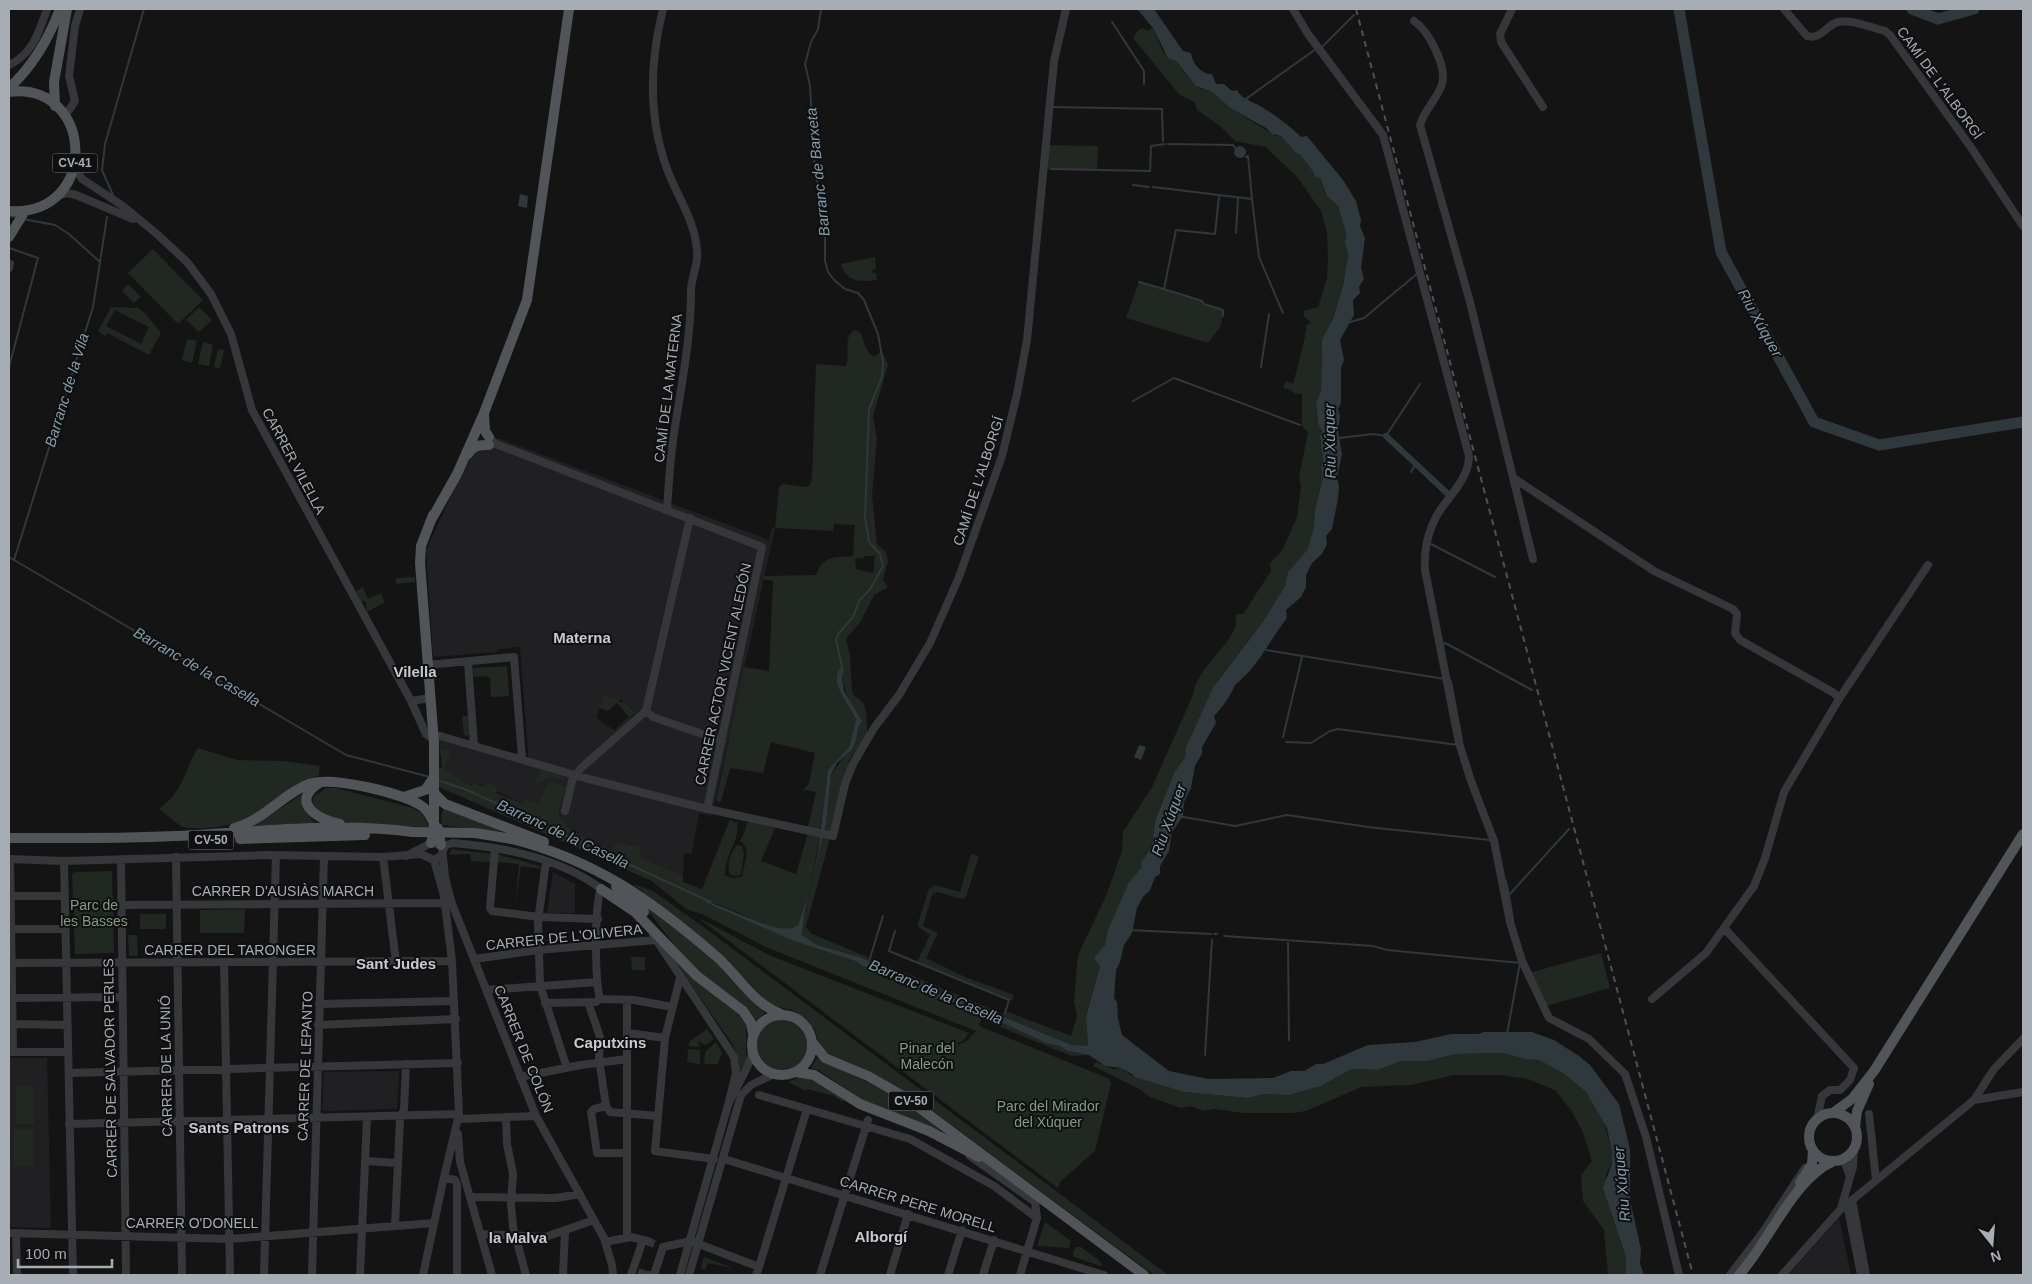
<svg xmlns="http://www.w3.org/2000/svg" width="2032" height="1284" font-family="Helvetica,sans-serif">
<style>
.built{fill:#202022;fill-rule:evenodd}
.green{fill:#202821;fill-rule:evenodd}
.water{fill:#2e383d}
.lines{fill:none;stroke-linecap:round;stroke-linejoin:round}
.stream{stroke:#2e383d;stroke-width:2}
.canal{stroke:#2e383d;stroke-width:6}
.river{stroke:#2e383d;stroke-width:11}
.minor-tunnel{stroke:#313335;stroke-width:8;stroke-dasharray:8 4;stroke-linecap:butt}
.minor{stroke:#35373a;stroke-width:8}
.major{stroke:#515459;stroke-width:10}
.rail{stroke:#4e5155;stroke-width:2;stroke-dasharray:6 5;stroke-linecap:butt}
.major-bridge{stroke:#515459;stroke-width:10}
.labels{text-anchor:middle;stroke-width:4;stroke-linejoin:round;paint-order:stroke}
.shield{fill:#0f0f10;stroke:#797e84;stroke-width:1}
.shield-label{font-size:12px;font-weight:bold;fill:#a6adb5}
.street-label{font-size:14px;fill:#a6adb5;stroke:#0f0f10}
.park-label{font-size:14px;fill:#809f7f;stroke:#0f0f10}
.water-label{font-size:15px;font-style:italic;fill:#7f9dae;stroke:#0f0f10}
.neighbourhood-label{font-size:15px;font-weight:bold;fill:#c7cbd1;stroke:#0f0f10}
</style>
<rect width="100%" height="100%" fill="#141415"/>
<path class="built" d="M498,438L769,540L772,528H775L713,810L712,816L699,813L692,853H684L683,875L640,858L639,853L631,844L612,850L584,837L562,823L560,814L525,799L523,804L481,784L473,786L442,768L439,740L527,765L528,754L520,647L498,649L497,652L433,657L426,550L468,459L476,450L487,449ZM604,696L623,701L635,711L614,730L596,718Z
M553,872L575,884V913H547Z
M9,1058H47L51,1228L9,1227Z
M399,1071L397,1109L325,1111L322,1109L324,1072Z
M1839,1218L1851,1275H1788Z"/>
<path class="green" d="M1143,28L1148,31L1153,28L1163,52L1176,61L1186,75L1199,88L1212,92L1230,108L1276,136H1281C1291,147 1311,160 1316,177L1320,178L1326,194L1338,206L1346,233L1345,243L1348,255L1343,286L1333,319L1322,339L1321,390L1316,404L1317,419L1322,431L1320,437L1323,461L1321,468L1323,478L1315,509L1313,531L1307,550L1288,572L1285,586L1262,623L1218,680L1186,747L1185,757L1174,773L1155,821L1152,845L1146,853L1142,867L1128,885L1111,925L1104,948L1096,955L1100,966L1086,1017L1088,1047L1072,1045L972,1004L943,995L906,976L860,957L817,945L803,936L801,929L823,836L827,837L829,842L806,926L810,933L1003,1014L1008,1012L1071,1036L1077,1016L1074,1001L1078,955L1106,896L1122,851L1123,832L1152,787L1193,695C1198,666 1226,652 1236,625C1237,621 1235,617 1236,614H1243L1271,571L1270,563L1283,549L1297,517L1301,487L1299,476L1308,433L1302,426V394H1295L1291,390L1283,388L1286,381L1293,384C1296,373 1307,334 1306,326L1311,322L1305,318L1303,311L1318,307L1327,278L1328,260L1327,232L1321,211L1298,178L1266,147L1235,141L1220,126L1197,110L1194,102L1179,94L1133,38L1138,30Z
M1050,145L1098,146L1097,169H1046L1048,147Z
M153,249L203,300L178,324L128,273Z
M875,257L876,269L872,270L873,273H876L877,280C861,282 845,282 841,264Z
M1139,282L1202,301L1204,304L1223,310L1221,326L1208,343L1126,318Z
M128,284L141,297L134,303L122,291Z
M111,307L138,308L144,312L161,333L149,355L107,333L105,336L98,331ZM115,310L149,327L141,344L106,326Z
M199,307L212,320L199,332L186,320Z
M854,330L860,332C865,342 864,350 874,357L882,351L888,365L873,416L877,438L872,496L877,544L886,552L888,562L883,579L887,585V588L874,595L861,621L846,639L850,656L852,692C854,697 856,696 860,700C868,707 867,724 867,733H869L848,762L851,765L832,830L824,833L831,774L856,741L858,728L862,722C854,710 841,688 843,673L838,682L856,720L849,747L828,770L820,832L812,830L808,826L816,792L806,790L803,791L809,783L815,753L771,742L763,773L730,768L721,802L716,801L744,667L769,671L773,581L763,579L764,576L816,575C823,555 834,558 853,556L855,525L834,524L833,531L775,528L779,487L783,484L805,487L809,486L812,480L816,364L846,366C851,354 842,339 854,330ZM865,556H875L873,573L856,569L855,559L864,558Z
M187,339L197,341L192,363L182,360Z
M203,342L213,345L209,366L198,364Z
M218,349L224,350L220,369L214,367Z
M415,577V582L396,584V578Z
M363,587L368,599L381,593L385,602L367,612L366,602L361,601L356,591Z
M507,666L509,696L491,697L490,678L485,676L474,677L473,668Z
M604,695L619,700V702L622,703L623,701L635,712L629,717L617,703L608,711L599,708Z
M462,716H468L469,734L467,736L464,735Z
M198,748L237,760L284,761L320,766L319,776C295,783 281,801 260,812C237,825 208,831 182,827L159,809C185,789 182,774 198,748Z
M440,748L451,751L444,769C454,773 462,781 472,786L474,784L484,786L486,782L498,787L496,793L523,804L525,799L538,804L548,784C556,780 560,785 566,787C564,794 558,806 559,813C561,830 597,843 612,850L616,843L640,846L641,858L683,875V882L702,889L730,819L734,823L737,821C741,840 724,856 725,875L732,878L742,877C743,865 753,849 740,841L746,829V823L753,822L775,828L761,861L796,874L808,833L820,836L809,893L798,925L795,928C769,937 731,902 704,902L806,945L855,961L867,968L913,985L941,1000L997,1020L1046,1043L1060,1046L1067,1051L1089,1055L1071,1056L981,1019L979,1026L1110,1079L1109,1081L1111,1083L1095,1151L1060,1182L1058,1188L697,917L771,956L969,1033L963,1041L957,1043L958,1045L967,1041L976,1031L766,947L704,915L686,909L652,881L439,787V768H442Z
M541,770L565,777L564,780L549,777L533,786Z
M326,788H336L413,808L421,813L430,827L359,825L328,819L312,806L313,797Z
M305,792C302,809 307,817 320,826L249,829Z
M444,807L504,832L442,825L441,816Z
M737,845L742,846L744,853L741,874L738,876L730,875C726,864 730,854 737,845Z
M451,849L492,854L491,862L471,861L470,854L449,855Z
M497,854L540,866V869L521,866L515,905L519,864L496,862Z
M971,854L979,856L966,897L962,899L937,892L932,895L923,926L938,933L926,958L963,976L1014,995L1012,1001L917,962L930,935L917,926L929,889L935,885L960,892Z
M112,871L114,953L75,954L72,874L75,872Z
M633,884L653,891L705,928L1168,1275H1154L908,1093L872,1073L826,1053L820,1048L815,1030L806,1019L792,1010L769,1005L728,960Z
M644,902L719,965L765,1013L755,1021C741,998 719,989 700,973C677,953 662,926 642,904Z
M245,909L244,933H200V910Z
M140,914H166V929H140Z
M128,935H137L138,956H129Z
M1601,953L1610,988L1546,1006L1529,973Z
M671,956L696,981L737,1012L746,1024V1060L739,1075V1062L733,1045Z
M631,957H645V970H632Z
M757 1045a25 25 0 1 1 50 0a25 25 0 1 1-50 0Z
M707,1029L714,1039L706,1045L698,1041L700,1047L688,1046L690,1041Z
M716,1042L722,1053L718,1064H704L705,1052Z
M688,1049L700,1050V1064L687,1062Z
M1503,1053L1539,1060L1564,1074L1586,1092L1604,1121L1612,1153V1163L1606,1174V1197L1626,1257V1275H1608L1604,1230L1583,1201L1581,1175L1592,1161L1582,1130L1571,1110L1555,1090L1528,1079L1499,1075H1454L1411,1085L1361,1087L1306,1111L1293,1113H1244L1214,1109L1204,1111L1190,1106L1181,1108L1150,1097L1141,1090L1093,1066L1096,1062L1113,1069L1121,1068L1134,1077L1184,1092L1248,1098L1263,1094L1289,1095L1321,1086L1352,1069L1372,1070L1401,1061L1437,1059L1457,1054Z
M817,1058L901,1098L945,1132L862,1100L820,1071L811,1068Z
M799,1077L814,1080L845,1101H841L834,1096L807,1089L806,1091L788,1082Z
M16,1086H34V1124H16Z
M14,1129H33V1167L14,1166Z
M1045,1222L1071,1241L1069,1248L1037,1246Z
M1076,1247H1081L1099,1260L1103,1267L1074,1257L1073,1253Z
M704,1257L733,1268L708,1263L705,1270L701,1268Z"/>
<path class="water" d="M1137,9H1154L1183,51L1191,53C1192,63 1202,75 1212,74L1216,84H1224L1232,91L1237,90C1242,98 1245,98 1252,102C1266,108 1292,127 1301,137L1307,136L1343,180L1356,201L1361,220L1360,226L1365,238L1361,268L1364,279L1359,287L1360,293L1353,300L1354,315L1340,340L1344,360L1341,368V403L1338,409L1340,416L1338,431L1342,454L1337,478L1339,486L1338,499L1332,529L1326,536L1327,544L1322,554L1312,563L1306,575V587L1301,597L1286,610L1287,618C1269,641 1259,666 1235,685C1232,693 1221,710 1214,716L1216,723L1202,747V754L1195,766L1191,788L1184,802L1183,816L1172,832L1169,851L1160,866V874L1155,877L1150,890L1143,897L1137,908L1132,933L1124,945L1120,962L1116,970L1114,998L1117,1002L1118,1019L1122,1035L1169,1071L1208,1079L1273,1078L1291,1071H1304L1316,1064H1323L1368,1045L1415,1042L1451,1034H1478L1484,1032H1532L1554,1040L1579,1056L1590,1065L1619,1104L1630,1149V1200L1641,1249L1640,1264L1644,1275H1626V1257L1603,1188L1612,1164V1153L1607,1128L1586,1092L1564,1074L1539,1060L1526,1059L1503,1053L1457,1054L1427,1061H1401L1377,1070L1352,1069L1321,1086L1289,1095L1263,1094L1248,1098L1184,1092L1134,1077L1132,1074L1121,1068L1105,1066L1089,1055L1067,1051L1060,1046L1046,1043L996,1020L989,1019L953,1002L941,1000L913,985L867,968L855,961L794,941L702,901C724,903 781,940 798,925L809,893L818,852L828,770L849,747L856,720C851,705 826,681 842,666L844,669L842,678L844,691L862,721L858,728L856,741L852,749L837,763L831,774L826,823L804,915L802,935L817,945L860,957L926,985L943,995L972,1004L1072,1045L1088,1046L1086,1017L1100,966L1094,958L1105,945L1108,930L1128,884L1142,867L1141,863L1152,845L1155,821L1174,773L1185,757L1186,747L1214,686L1262,623L1285,586L1288,572L1307,550L1313,531L1315,509L1323,478L1321,468L1323,461L1320,437L1322,431L1318,423L1316,404L1321,390L1322,339L1333,319L1343,286L1348,255L1345,243L1346,233L1338,206L1327,196L1320,178L1315,177C1313,169 1305,162 1301,155L1296,153L1281,136L1272,134L1266,128L1230,108L1212,92L1196,86L1176,61L1168,58L1153,28Z
M1234 152a6 6 0 1 1 12 0a6 6 0 1 1-12 0Z
M520,194L528,196L527,208L518,206Z
M1139,745L1146,747L1141,760L1134,757Z"/>
<g class="lines">
<path class="stream" d="M821,9L818,29L811,42L805,64L810,86L815,170L825,223V261L828,272L835,281L845,289L858,293L864,300L878,334L883,362L882,377L869,409L865,517L869,542L880,554L883,566L871,588L859,601L853,617L838,634L836,640L842,667
M1112,22L1144,71V84
M1322,47L1354,15
M1243,101L1316,49
M1052,107L1162,109L1163,141
M1168,144L1233,145L1235,148
M1051,169L1150,171L1151,146L1165,144
M1133,185L1149,187
M1153,187L1252,199L1248,156L1246,157
M113,195L102,170L105,144L144,9
M1252,199L1259,257L1283,313
M9,216L16,217
M23,219L55,225L69,234L100,262
M1236,233L1238,198
M9,248L38,258L9,367
M1139,282L1164,289L1176,230L1215,234L1219,196
M1164,289L1202,301L1204,304L1223,310V316
M1347,323L1364,318L1418,273
M1261,367L1269,314
M1133,401L1174,378L1300,425
M1339,438L1373,434L1386,436L1420,384
M1411,472L1415,465L1447,496
M1429,543L1495,577
M9,557L346,755L430,777
M14,560L93,307L107,217
M1443,645L1445,643L1449,645L1532,690
M1266,650L1445,679
M1451,681L1462,740
M1283,737L1302,657
M1286,742L1311,743L1330,731L1338,729L1458,745
M437,780L467,790L711,902
M1178,816L1235,826L1287,815L1368,827L1490,840
M1506,881L1509,895L1569,829
M1509,895L1513,920
M1129,930L1211,934
M895,931L889,951L1009,1000L1005,1013
M1214,934H1217
M1224,936L1373,946L1387,950L1520,963L1507,1034
M1288,940L1289,1040
M870,958L883,916
M1205,1055L1212,940"/>
<path class="canal" d="M1386,436L1448,494"/>
<path class="river" d="M1679,9L1721,252L1814,422L1879,445L2023,422
M1912,9L1938,19L1974,9"/>
<path class="minor-tunnel" d="M647,1241L657,1245
M638,1272L648,1275"/>
<path class="minor" d="M663,9C650,61 648,117 667,169C677,196 695,221 697,250C699,264 691,277 691,291C691,340 681,386 674,434C670,458 669,484 667,509
M1293,9L1308,34L1383,135L1469,456C1469,480 1447,497 1436,517C1427,535 1424,550 1425,570L1459,743L1471,781L1494,841L1510,922L1522,961L1549,1018L1589,1039L1625,1074L1646,1137L1679,1275
M1512,9L1500,34L1501,42L1543,107
M1784,9L1807,36C1821,40 1826,25 1838,22C1852,19 1872,28 1885,31L1890,35L1970,146L2023,226
M1414,21C1429,31 1449,69 1441,87C1435,101 1424,111 1420,125L1470,302L1533,559
M9,65C33,54 39,32 47,9
M65,116L75,101L69,76L75,26L80,9
M74,167L82,179L123,206L158,235L187,262L211,294L231,334L252,410L411,701L426,734L433,739
M58,196L67,193L76,195L133,219
M9,268L10,264
M489,437L496,444L762,547L707,809
M1515,479L1654,571L1733,609L1737,614L1735,633L1740,640L1834,693L1839,699L1928,565
M468,662L474,745
M427,665L514,657L522,758
M411,701L430,698
M646,711L653,717L722,741
M433,734L585,778L699,807L833,836L845,784L853,764L874,728L899,695L930,643L959,577L1002,456L1017,394L1027,340L1054,61L1066,9
M565,811L572,781L581,768L646,711L690,518
M495,848L490,908L492,911L539,917L598,919
M443,850L446,845L453,843C504,847 562,858 604,891
M406,856L433,842L442,847L445,877L451,901L536,1116L604,1238L612,1265L613,1275
M176,857L182,1275
M383,857L396,962
M9,859L64,861L269,855L383,857L421,854L434,860L442,855
M10,859L13,1052
M121,859L126,1275
M64,861L73,1275
M546,862L538,921L540,985L567,1068
M9,896H65
M121,905L445,903
M9,929H66
M1725,929L1854,1068L1850,1080L1840,1090H1830L1822,1096L1817,1120
M653,935L734,1057L736,1073L728,1105
M474,959L538,950L656,940
M9,963L452,961
M224,963L230,1275
M680,978L665,1038L655,1151L714,1159
M486,990L597,982
M12,998L122,997
M600,999C595,981 594,906 601,889
M1652,999L1706,953L1754,886L1765,858L1784,792L1839,699
M588,1002L600,1037L599,1059L606,1106L610,1112L658,1116
M545,1003L596,1002L600,999L634,1000L672,1007
M319,1004L454,1001
M13,1024L68,1025
M318,1025L456,1019
M628,1033L665,1038
M9,1052H68
M69,1073L458,1063
M520,1077L581,1065L627,1059
M759,1095L910,1139L994,1186L1037,1218
M1974,1100L2023,1092
M606,1106L594,1109L591,1112L597,1153H626
M1869,1114L1876,1180
M506,1117L507,1144L513,1174L511,1204L513,1227L526,1275
M459,1119L536,1116
M69,1124L459,1114
M458,1134L460,1162L492,1275
M970,1156L1035,1202L1037,1218L1020,1275
M724,1159L1104,1275
M1839,1160L1845,1163L1850,1177
M365,1161L398,1163
M445,1178L455,1180L457,1184V1275
M471,1197L556,1198L580,1194
M1852,1200L1866,1275
M1847,1204L1861,1275
M1841,1208L1853,1167L1854,1149
M395,1226L400,1120L404,1109L406,1064
M9,1233L230,1239L434,1223
M16,1233L17,1275
M481,1234L545,1237L594,1220
M627,1237V1001
M605,1242L631,1237L647,1241
M663,1247L691,1241L759,1267L756,1275
M759,1267L807,1109
M264,1275L276,855
M312,1275L324,857
M360,1275L367,1117
M423,1275L442,1186L459,1114L452,961L444,896L434,860
M563,1275L565,1232
M631,1275L643,1240
M648,1275H649
M654,1275L663,1247
M680,1275L728,1105C735,1087 748,1072 752,1053
M689,1275L741,1095L751,1085L774,1074
M820,1275L868,1120
M890,1275L908,1214
M948,1275L962,1230
M983,1275L994,1240
M1730,1275L1763,1232L1805,1168
M1782,1275L1840,1210L1974,1100L1994,1069L2023,1039"/>
<path class="major" d="M9,88C32,67 49,38 60,9
M9,92C94,81 101,217 9,211
M55,106L54,82L67,9
M9,237L25,211
M484,414L485,431L489,437
M468,454C474,445 479,445 489,445
M430,522L457,474L484,413L527,300L569,9
M319,783C289,803 319,820 340,824
M433,792L445,804L544,842
M404,797L425,790L432,780
M234,828C265,820 282,794 309,784C332,776 404,793 423,807C428,811 431,817 434,823
M438,828L441,845
M9,838C71,838 133,839 196,835C268,831 341,822 413,832
M240,839L365,835
M512,839C597,861 651,900 717,957C738,975 753,1004 781,1014
M431,843L434,833V743L420,563L421,546L433,515
M616,887L644,912
M601,889L635,912L697,976L743,1011L751,1023L753,1034
M752 1045a30 30 0 1 1 60 0a30 30 0 1 1-60 0Z
M813,1043L825,1058L868,1076L905,1097L1144,1275
M796,1072L814,1075L860,1104L929,1131L979,1157
M1833,1113L1852,1099L1874,1071L2023,834
M1809 1137a24 24 0 1 1 48 0a24 24 0 1 1-48 0Z
M1855,1127L1857,1111L1869,1084
M1800,1183L1812,1164L1813,1150
M1739,1275C1767,1245 1795,1176 1834,1161"/>
<path class="rail" d="M1356,9L1693,1275"/>
<path class="major-bridge" d="M413,832L475,833L512,839"/>
</g>
<g class="labels">
<g class="shield">
<rect x="52.5" y="153.5" width="45" height="19" rx="4"/>
<rect x="188.5" y="830.5" width="45" height="19" rx="4"/>
<rect x="888.5" y="1091.5" width="45" height="19" rx="4"/>
</g>
<g class="shield-label">
<text x="75" y="167">CV-41</text>
<text x="211" y="844">CV-50</text>
<text x="911" y="1105">CV-50</text>
</g>
<g class="street-label">
<text transform="translate(1940 83) rotate(54)" y="5">CAMÍ DE L'ALBORGÍ</text>
<text transform="translate(668 388) rotate(-83)" y="5">CAMÍ DE LA MATERNA</text>
<text transform="translate(294 461) rotate(62)" y="5">CARRER VILELLA</text>
<text transform="translate(978 481) rotate(-72)" y="5">CAMÍ DE L'ALBORGÍ</text>
<text transform="translate(723 674) rotate(-78)" y="5">CARRER ACTOR VICENT ALEDÓN</text>
<text x="283" y="896">CARRER D'AUSIÀS MARCH</text>
<text transform="translate(564 937) rotate(-6)" y="5">CARRER DE L'OLIVERA</text>
<text x="230" y="955">CARRER DEL TARONGER</text>
<text transform="translate(524 1049) rotate(68)" y="5">CARRER DE COLÓN</text>
<text transform="translate(166 1066) rotate(-91)" y="5">CARRER DE LA UNIÓ</text>
<text transform="translate(305 1066) rotate(-88)" y="5">CARRER DE LEPANTO</text>
<text transform="translate(110 1068) rotate(-91)" y="5">CARRER DE SALVADOR PERLES</text>
<text transform="translate(918 1204) rotate(17)" y="5">CARRER PERE MORELL</text>
<text x="192" y="1228">CARRER O'DONELL</text>
</g>
<g class="park-label">
<text x="94" y="910">Parc de<tspan x="94" dy="16">les Basses</tspan></text>
<text x="927" y="1053">Pinar del<tspan x="927" dy="16">Malecón</tspan></text>
<text x="1048" y="1111">Parc del Mirador<tspan x="1048" dy="16">del Xúquer</tspan></text>
</g>
<g class="water-label">
<text transform="translate(818 172) rotate(-96)" y="5">Barranc de Barxeta</text>
<text transform="translate(1760 323) rotate(61)" y="5">Riu Xúquer</text>
<text transform="translate(67 390) rotate(-73)" y="5">Barranc de la Vila</text>
<text transform="translate(1330 441) rotate(-91)" y="5">Riu Xúquer</text>
<text transform="translate(197 667) rotate(30)" y="5">Barranc de la Casella</text>
<text transform="translate(1169 820) rotate(-70)" y="5">Riu Xúquer</text>
<text transform="translate(563 834) rotate(25)" y="5">Barranc de la Casella</text>
<text transform="translate(936 992) rotate(23)" y="5">Barranc de la Casella</text>
<text transform="translate(1622 1184) rotate(-95)" y="5">Riu Xúquer</text>
</g>
<g class="neighbourhood-label">
<text x="582" y="643">Materna</text>
<text x="415" y="677">Vilella</text>
<text x="396" y="969">Sant Judes</text>
<text x="610" y="1048">Caputxins</text>
<text x="239" y="1133">Sants Patrons</text>
<text x="881" y="1242">Alborgí</text>
<text x="518" y="1243">la Malva</text>
</g>
</g>
<rect width="2032" height="1284" fill="none" stroke="#a6adb5" stroke-width="20"/>
<g transform="translate(1992 1244) rotate(163)" stroke="#0f0f10" stroke-width="4" paint-order="stroke">
<path d="M0-4L9 19L0 12L-9 19Z" fill="#a6adb5"/>
<text y="-8" font-size="14" font-weight="bold" text-anchor="middle" fill="#a6adb5">N</text>
</g>
<path d="M18 1259v8h94v-8" fill="none" stroke="#a6adb5" stroke-width="2.5"/>
<text x="25" y="1259" font-size="15" fill="#a6adb5" stroke="#0f0f10" stroke-width="4" paint-order="stroke">100 m</text>
</svg>
